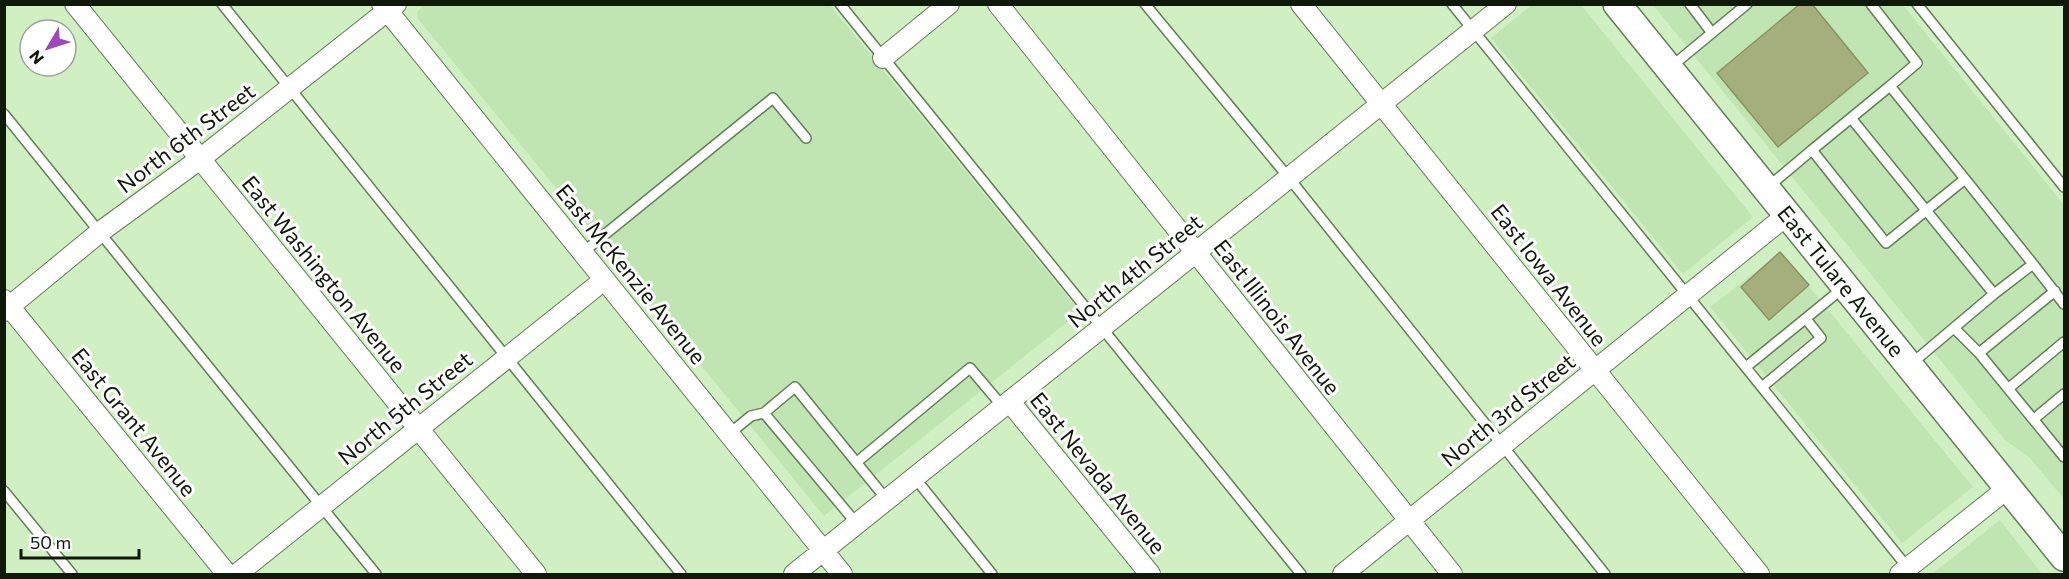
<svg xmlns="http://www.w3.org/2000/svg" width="2069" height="579" font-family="Commissioner,sans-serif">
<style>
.built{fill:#c0e5b3}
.building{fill:#a5af7d;stroke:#899362;stroke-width:1.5}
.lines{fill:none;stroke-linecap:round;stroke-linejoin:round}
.service-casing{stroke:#627f57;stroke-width:12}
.minor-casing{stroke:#627f57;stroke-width:22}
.secondary-casing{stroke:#627f57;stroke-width:30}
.service{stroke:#fff;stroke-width:9}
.minor{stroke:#fff;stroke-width:20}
.secondary{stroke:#fff;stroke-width:27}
.labels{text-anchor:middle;stroke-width:6;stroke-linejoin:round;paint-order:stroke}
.street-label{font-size:22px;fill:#0e1909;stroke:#fff}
</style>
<rect width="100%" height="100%" fill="#d0f0c3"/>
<path class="built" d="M424,4L830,5L1080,312L824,516L418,19L417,12Z
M1533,4L1581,5L1753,217L1683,274L1491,38Z
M1653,5H1903L2064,205V499L2029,457L2005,440Z
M1781,252L1973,487L1902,543L1710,307Z
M2000,520L2042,574H1932Z"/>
<path class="building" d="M1800,4H1812L1868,73L1778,147L1717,73Z
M1780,252L1809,285L1769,320L1741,287Z"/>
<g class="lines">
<defs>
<path id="service" d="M222,4L681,574
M840,4L1301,574
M1145,4L1289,178L1605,574
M1452,4L1908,568
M1690,4L1712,33
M1871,4L1917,63L1890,86
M1917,4L2064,187
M1672,66L1747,4
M1890,86L1965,179L1886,243L1812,150Z
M4,114L376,574
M1851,118L1994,294L2033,264L2064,304
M1965,179L2033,264
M1768,187L1812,150
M582,253L773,98L806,138
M1954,328L1979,353L2064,457
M1979,353L2055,291
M1911,364L1994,294
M1746,367L1843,288
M1762,387L1821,338L1806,319
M2009,388L2064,342
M764,413L857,524
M2034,419L2064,394
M729,434L751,416L764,413L795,387L887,500
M857,462L970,368L1003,407
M915,478L992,574
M4,491L72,574"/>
<path id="minor" d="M75,4L536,574
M382,4L842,574
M998,4L1452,574
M1301,4L1759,574
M883,58L949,4
M4,300L227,574
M4,311L100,232L200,159L396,4
M1010,402L1150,574
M237,574L604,280
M794,574L1506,4
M1343,574L1787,215
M1900,574L2008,488"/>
<path id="secondary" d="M1617,4L2064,557"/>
</defs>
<use href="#service" class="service-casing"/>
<use href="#minor" class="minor-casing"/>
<use href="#secondary" class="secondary-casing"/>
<use href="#service" class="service"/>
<use href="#minor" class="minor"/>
<use href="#secondary" class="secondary"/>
</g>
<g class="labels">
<g class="street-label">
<text transform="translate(186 138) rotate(-37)" y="8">North 6th Street</text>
<text transform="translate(1135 271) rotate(-39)" y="8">North 4th Street</text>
<text transform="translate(324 274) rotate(51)" y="8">East Washington Avenue</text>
<text transform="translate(631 274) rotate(51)" y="8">East McKenzie Avenue</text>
<text transform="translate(1549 275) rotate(52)" y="8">East Iowa Avenue</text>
<text transform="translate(1841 281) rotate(51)" y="8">East Tulare Avenue</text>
<text transform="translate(1277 317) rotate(52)" y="8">East Illinois Avenue</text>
<text transform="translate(405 408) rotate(-39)" y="8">North 5th Street</text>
<text transform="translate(1508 410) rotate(-39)" y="8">North 3rd Street</text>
<text transform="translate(134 422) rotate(51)" y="8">East Grant Avenue</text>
<text transform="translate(1098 473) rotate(51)" y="8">East Nevada Avenue</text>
</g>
</g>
<rect width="2069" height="579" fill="none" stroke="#0e1909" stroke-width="12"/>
<g transform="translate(48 48) rotate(231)"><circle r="28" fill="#ffffff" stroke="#9fa39d" stroke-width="1.5"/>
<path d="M0-4.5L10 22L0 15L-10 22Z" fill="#9d49b8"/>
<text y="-9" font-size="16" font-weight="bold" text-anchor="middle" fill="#0e1909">N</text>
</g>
<path d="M21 549v9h118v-9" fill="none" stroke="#0e1909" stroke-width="3"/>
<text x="30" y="549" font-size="18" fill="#0e1909" stroke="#ffffff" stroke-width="4.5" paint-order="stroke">50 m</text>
</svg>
